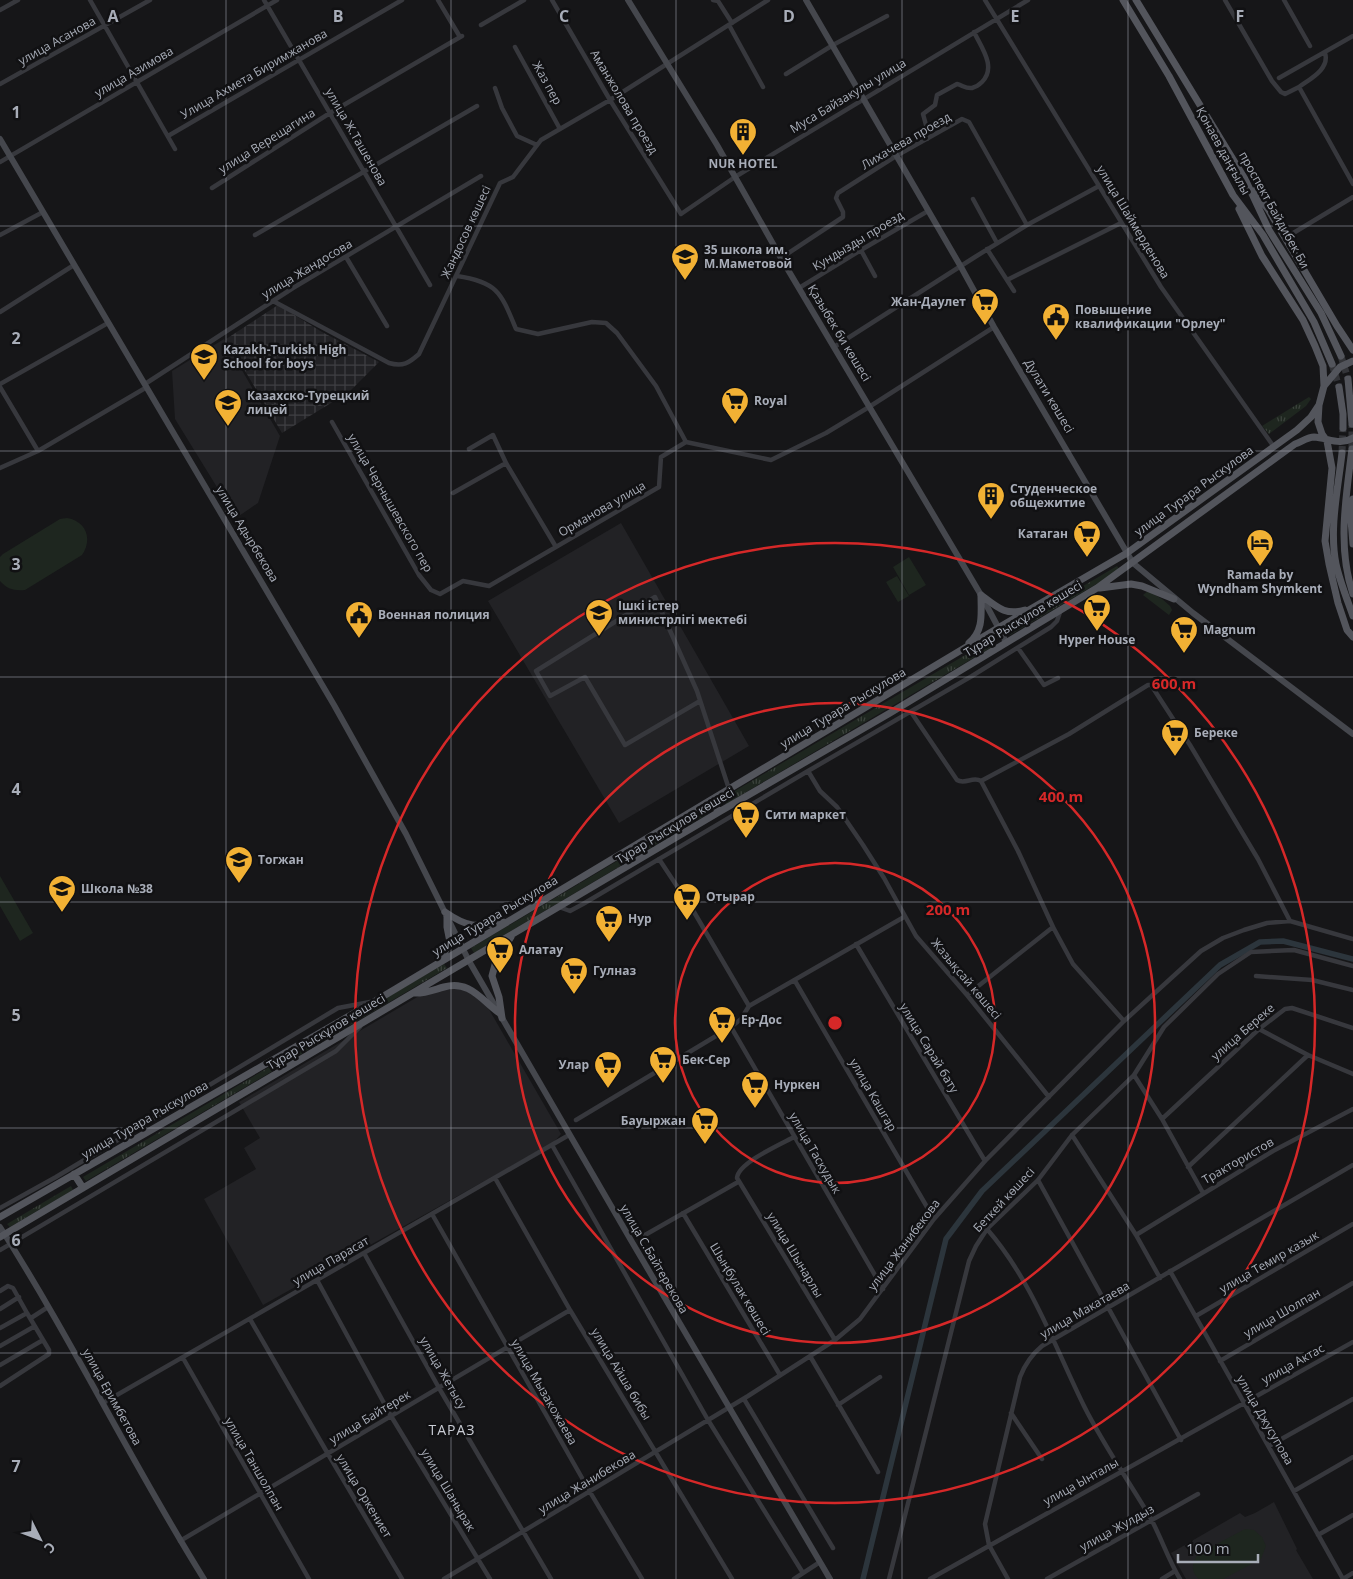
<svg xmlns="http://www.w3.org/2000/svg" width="1353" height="1579" font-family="'Open Sans',sans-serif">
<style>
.built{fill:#222225}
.industrial{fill:url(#industrial-grid)}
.grass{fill:url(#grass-tufts)}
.park{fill:#1e261f}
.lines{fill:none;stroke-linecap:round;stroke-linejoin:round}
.canal{stroke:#2c353c;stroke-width:5.5}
.primary-tunnel{stroke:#333438;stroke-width:7;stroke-dasharray:7 3.5;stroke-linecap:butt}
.street{stroke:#37383d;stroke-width:4.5}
.secondary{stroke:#45474d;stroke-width:6}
.primary{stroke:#53555c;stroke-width:7}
.grid{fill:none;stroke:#a8adb8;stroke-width:1;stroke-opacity:0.55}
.ring{fill:none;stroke:#d62828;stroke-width:2.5}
.labels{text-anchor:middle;stroke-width:5;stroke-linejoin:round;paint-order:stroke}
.street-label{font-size:12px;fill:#a8adb8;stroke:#111113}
.poi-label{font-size:12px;font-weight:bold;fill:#a8adb8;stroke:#111113;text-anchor:start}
.neighbourhood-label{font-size:14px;letter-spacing:1px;fill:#c9ccd4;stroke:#111113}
.grid-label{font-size:16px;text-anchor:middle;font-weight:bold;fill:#a8adb8;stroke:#111113;stroke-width:5;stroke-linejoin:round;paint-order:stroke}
.centre{fill:#d62828;stroke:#111113;stroke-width:2.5}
.ring-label{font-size:15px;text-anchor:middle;font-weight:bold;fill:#d62828;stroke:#111113;stroke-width:5;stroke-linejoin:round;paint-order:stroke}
</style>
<defs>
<pattern id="industrial-grid" width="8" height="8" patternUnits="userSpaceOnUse" patternTransform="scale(1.25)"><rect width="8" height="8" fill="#222225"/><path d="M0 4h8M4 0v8" fill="none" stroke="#3f3f43"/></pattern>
<pattern id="grass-tufts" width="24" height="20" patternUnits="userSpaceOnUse" patternTransform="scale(1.25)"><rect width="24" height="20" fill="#1e261f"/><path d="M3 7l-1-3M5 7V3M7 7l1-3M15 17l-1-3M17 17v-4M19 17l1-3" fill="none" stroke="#3c433d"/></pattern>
</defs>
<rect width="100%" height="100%" fill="#161618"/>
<path class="built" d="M224,339L280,436L258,503L236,518L175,419L172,371Z
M621,523L749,746L619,823L488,601Z
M453,983H465L479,992L561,1134L554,1142L263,1305L204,1199L256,1169L244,1148L260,1138L239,1102L419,996Z
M1274,1502L1297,1549L1296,1550L1313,1579H1186L1171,1553L1240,1513L1245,1517L1255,1513Z"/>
<path class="industrial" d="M278,305L322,332L379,362L349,392L282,433L226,339Z"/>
<path class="grass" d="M1309,397L1311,399L1306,406L1269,434L1262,426Z
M1117,566L1120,570L1010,635L1007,631Z
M1148,591L1162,599L1170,606L1172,610L1169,615L1143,595Z
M989,641L992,647L726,804L723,798Z
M703,810L706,815L474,953L471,948Z
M444,964L447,968L86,1181L83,1177Z
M71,1186L73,1190L10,1227L7,1224Z"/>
<path class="park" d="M67,518C86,521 93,539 82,555L25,590C14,591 7,589 0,581V557L3,554L60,519Z
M909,557L926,585L909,595L893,567Z
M897,576L909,596L898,602L886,582Z
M0,876L33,933L20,941L0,906Z
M1245,1529L1254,1530L1262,1537L1266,1546L1261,1559L1223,1579H1199C1190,1572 1192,1562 1198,1554Z"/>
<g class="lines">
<path class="canal" d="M863,1579L946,1239L982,1191L1220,965L1260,942L1283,941L1353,959"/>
<path class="primary-tunnel" d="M1341,356L1348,379
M1332,364L1339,387
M1352,449V424
M1342,453L1343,428"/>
<path class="street" d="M90,0L175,149
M264,0L430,285
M438,0L460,37
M552,0L610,100L681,214L735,177L1028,0
M713,0L718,1L732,23
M985,0L1161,287L1274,447
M1225,0L1272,81L1281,92L1285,94L1299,87
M1284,0L1310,46
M0,10L18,0
M481,25L524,0
M729,25L763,87
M515,47L560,129
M1325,53C1330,69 1310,79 1299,87L1353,184
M786,74L833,45L887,16
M1279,78L1353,36
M0,84L150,0
M495,88L502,108L517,136L537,145
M168,136L402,0
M927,139L926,125L923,114L935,105L937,95L957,84C962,85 966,89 972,88C976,87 979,85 982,82C997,67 981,47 974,32
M0,162L277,0
M212,188L330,113L462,36
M973,199L997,243
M0,235L43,212
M255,235L477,106
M1285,238L1353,197
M856,241L875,276
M987,249L1014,291
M346,257L387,326
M781,258L843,217V212L836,198L838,193L896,156L962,119L969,122L1027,225
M457,276C498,282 501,293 516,329L538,334L592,322L606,323L617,333L656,386L686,442
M1007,280L1121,223
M799,288L861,250L928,211
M273,301L389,363C403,367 409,363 419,354L500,183L513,177L541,140L610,100L768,0
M0,312L74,265
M834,347L975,257L1027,225L1099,186
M0,384L108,323
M145,384L293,288L481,176
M0,387L38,451
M332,422L419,575L431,590L440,594L463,581L489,586L659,487L661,457L686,442L771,460L826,433L869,407L994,327
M469,449L493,435L506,463
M0,468L38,451L147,387
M453,493L506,463L556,547
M1018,648L1044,685L1058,678
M700,701L625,745L585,677L550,696L536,671L655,597L697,691L729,789
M911,712L957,780C965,785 973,776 981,781L1018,851L1053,927L1073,964L1124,1021
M808,771L820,791L837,807L863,845L884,878L916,936L967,995L1049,1097
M981,781L1069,734L1148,685H1151L1190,745L1258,859L1290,921
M659,859L694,912L749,1006
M559,907L570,911L583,904L808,771L972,676L1051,627L1057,621L1060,612
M856,944L985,1161
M1256,976L1312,980L1353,990
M795,981L934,1219
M967,995L1053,927
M731,1027L883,1289
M1259,1029L1308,1055L1353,1074
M1134,1075L1162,1119L1203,1193
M1162,1119L1259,1029L1285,1009L1292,1008L1353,1028
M576,1120L731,1027L741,1019L749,1006L904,917
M1072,1135L1136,1235L1160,1278
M794,1137C781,1144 738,1163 737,1178L835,1340
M552,1145L708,1420L803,1573
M1188,1167L1308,1055
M495,1178L570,1310L732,1579
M1038,1180L1181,1440
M0,1208L56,1177L338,1008L370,1002
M683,1213L780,1375
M432,1214L590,1492L642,1579
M987,1229C1032,1281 1054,1345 1084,1406C1103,1444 1128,1480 1150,1517C1161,1537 1168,1559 1180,1579
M645,1235L738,1182
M1136,1235L1273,1151L1353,1109
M0,1250L336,1051L360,1027
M364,1253L439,1388L551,1579
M1170,1271L1343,1579
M317,1280L391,1416L490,1579
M0,1291L8,1286L13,1288L27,1313
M0,1309L19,1297
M1196,1316L1353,1224
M31,1318L48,1307
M250,1319L328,1454L402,1579
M0,1328L27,1313L49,1350V1354L0,1386
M0,1346L35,1326
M810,1356L878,1472
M183,1358L309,1579
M1220,1361L1353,1283
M0,1365L43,1340
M744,1399L833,1548
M103,1403L569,1135
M838,1405L880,1377
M1011,1413L1042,1459
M1269,1446L1353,1399
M1294,1491L1353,1457
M1318,1535L1353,1515
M180,1541L570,1310
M444,1579L748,1396L835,1340L860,1319L934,1219L985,1161L1124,1021L1201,951L1223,938L1244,930L1267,923L1290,921L1353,939
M794,1579L820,1562
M889,1579L969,1261L976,1246L987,1229L1038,1180L1072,1135L1134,1075L1164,1027L1218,974L1251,952L1294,950L1353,966
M930,1579L1353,1342
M1008,1579L989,1545L985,1524L1020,1377C1025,1364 1031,1355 1042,1346L1353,1165
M1047,1579L1198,1494
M1162,1579L1175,1571
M1343,1579L1353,1573"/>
<path class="secondary" d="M628,0L717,145L781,258L981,595L1006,642
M806,0L961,267L994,327L1133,563L1193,613L1353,734
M0,139L334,705L406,834L469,961L632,1242L830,1579
M0,1227C73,1341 132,1464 204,1579"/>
<path class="primary" d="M1123,0L1169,76L1233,195L1263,235L1314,322L1332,364
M1136,0L1245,179L1269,230L1321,313L1341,356
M1254,191L1268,209L1337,326L1353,350
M1239,209L1262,256L1303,320L1315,346L1323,366L1324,386
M1348,379L1352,424
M1339,387L1343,414V428
M1319,405L1318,422L1322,434L1327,441L1332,468L1325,541L1329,564L1338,603L1347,630L1353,637
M1352,449C1346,497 1337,547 1353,594
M1342,453C1338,489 1329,529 1336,564C1340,582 1347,599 1353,616
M1353,499L1351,520L1353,544
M1100,588L1131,584L1142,586L1174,599
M981,595C997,607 1005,616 1025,610
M969,643C984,630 981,614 981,595
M711,800L719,812
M445,912C468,928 476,927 503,922
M440,961L450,942L447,927V914
M413,993C424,994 433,990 444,987C468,980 480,998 498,1012
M502,1018L499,997L492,976L496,961L511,937
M74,1174L83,1188
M0,1217L377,1000L998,628L1127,553L1297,430L1311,417L1319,405L1324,386L1340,367L1353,361
M0,1237L719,812L890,713L1097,588L1295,444C1301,442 1308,437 1314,437C1328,438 1340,446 1353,438"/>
</g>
<path class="grid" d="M226,0V1579M451,0V1579M676,0V1579M902,0V1579M1128,0V1579M0,226H1353M0,451H1353M0,677H1353M0,902H1353M0,1128H1353M0,1353H1353"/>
<g class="ring">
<circle cx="835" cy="1023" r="160"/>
<circle cx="835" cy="1023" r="320"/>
<circle cx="835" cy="1023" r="480"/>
</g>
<defs>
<symbol id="building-pin" viewBox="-11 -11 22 30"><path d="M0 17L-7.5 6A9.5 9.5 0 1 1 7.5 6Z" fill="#f2b134" stroke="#111113"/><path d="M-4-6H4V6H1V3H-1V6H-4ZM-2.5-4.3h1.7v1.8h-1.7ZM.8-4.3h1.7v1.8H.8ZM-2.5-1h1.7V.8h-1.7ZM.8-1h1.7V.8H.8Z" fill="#111"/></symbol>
<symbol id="school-pin" viewBox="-11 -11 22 30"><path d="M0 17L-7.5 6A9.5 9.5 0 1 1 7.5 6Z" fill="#f2b134" stroke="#111113"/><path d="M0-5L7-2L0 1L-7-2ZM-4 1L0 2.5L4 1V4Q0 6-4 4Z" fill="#111"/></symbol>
<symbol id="supermarket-pin" viewBox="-11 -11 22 30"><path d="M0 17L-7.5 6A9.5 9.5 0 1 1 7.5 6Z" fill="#f2b134" stroke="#111113"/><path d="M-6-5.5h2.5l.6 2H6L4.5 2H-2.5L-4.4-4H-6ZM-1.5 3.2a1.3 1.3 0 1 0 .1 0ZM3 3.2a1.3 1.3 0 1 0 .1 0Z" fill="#111"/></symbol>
<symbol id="civic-pin" viewBox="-11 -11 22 30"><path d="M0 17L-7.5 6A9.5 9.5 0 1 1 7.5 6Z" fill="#f2b134" stroke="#111113"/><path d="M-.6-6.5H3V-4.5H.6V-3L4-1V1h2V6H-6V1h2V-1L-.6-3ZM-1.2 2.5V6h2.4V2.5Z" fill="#111"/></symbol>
<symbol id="hotel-pin" viewBox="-11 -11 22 30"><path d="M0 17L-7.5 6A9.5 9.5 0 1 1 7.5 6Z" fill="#f2b134" stroke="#111113"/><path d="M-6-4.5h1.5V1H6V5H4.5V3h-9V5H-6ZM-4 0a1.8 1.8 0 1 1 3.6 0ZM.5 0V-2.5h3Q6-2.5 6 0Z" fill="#111"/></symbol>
</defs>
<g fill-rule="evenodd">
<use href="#building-pin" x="727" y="116" width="32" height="43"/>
<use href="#school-pin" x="669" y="241" width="32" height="43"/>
<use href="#supermarket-pin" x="969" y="286" width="32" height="43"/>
<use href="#civic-pin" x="1040" y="301" width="32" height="43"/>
<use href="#school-pin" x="188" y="341" width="32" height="43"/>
<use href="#supermarket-pin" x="719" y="385" width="32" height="43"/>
<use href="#school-pin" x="212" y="387" width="32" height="43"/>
<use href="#building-pin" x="975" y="480" width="32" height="43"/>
<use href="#supermarket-pin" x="1071" y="518" width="32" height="43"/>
<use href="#hotel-pin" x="1244" y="527" width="32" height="43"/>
<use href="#supermarket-pin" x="1081" y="592" width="32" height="43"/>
<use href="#school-pin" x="583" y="597" width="32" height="43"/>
<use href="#civic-pin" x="343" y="599" width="32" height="43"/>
<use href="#supermarket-pin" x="1168" y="614" width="32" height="43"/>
<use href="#supermarket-pin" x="1159" y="717" width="32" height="43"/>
<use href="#supermarket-pin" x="730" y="799" width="32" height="43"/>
<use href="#school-pin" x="223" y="844" width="32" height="43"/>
<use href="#school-pin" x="46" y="873" width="32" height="43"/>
<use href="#supermarket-pin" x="671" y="881" width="32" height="43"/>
<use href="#supermarket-pin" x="593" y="903" width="32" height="43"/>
<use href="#supermarket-pin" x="484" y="934" width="32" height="43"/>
<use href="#supermarket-pin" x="558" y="955" width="32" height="43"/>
<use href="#supermarket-pin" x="706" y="1004" width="32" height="43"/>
<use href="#supermarket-pin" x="647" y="1044" width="32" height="43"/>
<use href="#supermarket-pin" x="592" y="1049" width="32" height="43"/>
<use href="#supermarket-pin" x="739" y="1069" width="32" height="43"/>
<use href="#supermarket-pin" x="689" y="1105" width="32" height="43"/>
</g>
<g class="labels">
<g class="street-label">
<text transform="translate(57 41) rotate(-29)" y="4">улица Асанова</text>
<text transform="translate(134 72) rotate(-30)" y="4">улица Азимова</text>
<text transform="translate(254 74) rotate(-30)" y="4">Улица Ахмета Биримжанова</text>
<text transform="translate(547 83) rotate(61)" y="4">Жаз пер</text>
<text transform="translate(848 96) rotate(-31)" y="4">Муса Байзакулы улица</text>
<text transform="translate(624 102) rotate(59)" y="4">Аманжолова проезд</text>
<text transform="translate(356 137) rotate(60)" y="4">улица Ж.Ташенова</text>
<text transform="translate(267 141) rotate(-32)" y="4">улица Верещагина</text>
<text transform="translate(906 141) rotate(-30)" y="4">Лихачева проезд</text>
<text transform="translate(1223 151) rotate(61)" y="4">Қонаев даңғылы</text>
<text transform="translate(1274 210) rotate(61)" y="4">проспект Байдибек Би</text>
<text transform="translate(1133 222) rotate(59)" y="4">улица Шаймерденова</text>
<text transform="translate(466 232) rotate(-65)" y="4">Жандосов көшесі</text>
<text transform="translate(858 241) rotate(-31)" y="4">Кундызды проезд</text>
<text transform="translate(307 269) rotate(-31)" y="4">улица Жандосова</text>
<text transform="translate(839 333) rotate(59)" y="4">Қазыбек би көшесі</text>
<text transform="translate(1049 396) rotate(59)" y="4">Дулати көшесі</text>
<text transform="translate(1194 491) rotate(-36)" y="4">улица Турара Рыскулова</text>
<text transform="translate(390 503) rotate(60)" y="4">улица Чернышевского пер</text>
<text transform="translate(602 509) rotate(-30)" y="4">Орманова улица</text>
<text transform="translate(247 534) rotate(59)" y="4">улица Адырбекова</text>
<text transform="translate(1023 619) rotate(-31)" y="4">Тұрар Рыскұлов көшесі</text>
<text transform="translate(843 708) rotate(-31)" y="4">улица Турара Рыскулова</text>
<text transform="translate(675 826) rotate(-31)" y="4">Тұрар Рыскұлов көшесі</text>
<text transform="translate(495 916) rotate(-31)" y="4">улица Турара Рыскулова</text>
<text transform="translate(966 979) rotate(50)" y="4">Жазықсай көшесі</text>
<text transform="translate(326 1032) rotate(-31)" y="4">Тұрар Рыскұлов көшесі</text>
<text transform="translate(1243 1032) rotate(-41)" y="4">улица Береке</text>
<text transform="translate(929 1048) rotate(59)" y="4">улица Сарай бату</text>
<text transform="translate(873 1095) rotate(60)" y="4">улица Кашгар</text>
<text transform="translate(145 1120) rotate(-30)" y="4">улица Турара Рыскулова</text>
<text transform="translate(815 1153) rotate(60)" y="4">улица Таскудык</text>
<text transform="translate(1238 1161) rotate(-30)" y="4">Трактористов</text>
<text transform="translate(1004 1200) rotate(-47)" y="4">Беткей көшесі</text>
<text transform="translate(904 1245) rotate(-53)" y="4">улица Жанибекова</text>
<text transform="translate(795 1255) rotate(59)" y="4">улица Шынарлы</text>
<text transform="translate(654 1259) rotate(60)" y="4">улица С.Байтерекова</text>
<text transform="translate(331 1261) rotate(-30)" y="4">улица Парасат</text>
<text transform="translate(1269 1262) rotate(-30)" y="4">улица Темир казык</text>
<text transform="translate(740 1289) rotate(59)" y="4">Шыңбулак көшесі</text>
<text transform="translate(1085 1310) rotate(-30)" y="4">улица Макатаева</text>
<text transform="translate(1282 1313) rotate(-30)" y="4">улица Шолпан</text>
<text transform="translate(1293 1364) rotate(-29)" y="4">улица Актас</text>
<text transform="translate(443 1373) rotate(60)" y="4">улица Жетысу</text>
<text transform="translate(621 1374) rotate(59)" y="4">улица Айша бибы</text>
<text transform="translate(544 1392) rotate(60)" y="4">улица Мызакожаева</text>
<text transform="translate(112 1397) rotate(61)" y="4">улица Еримбетова</text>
<text transform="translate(370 1417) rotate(-31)" y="4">улица Байтерек</text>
<text transform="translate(1265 1420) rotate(60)" y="4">улица Джусупова</text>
<text transform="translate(254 1464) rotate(60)" y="4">улица Таншолпан</text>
<text transform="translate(587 1482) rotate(-31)" y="4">улица Жанибекова</text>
<text transform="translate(1081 1482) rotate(-29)" y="4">улица Ынталы</text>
<text transform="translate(448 1490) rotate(59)" y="4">улица Шанырак</text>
<text transform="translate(364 1496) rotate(59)" y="4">улица Оркениет</text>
<text transform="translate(1117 1528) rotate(-29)" y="4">улица Жулдыз</text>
</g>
<g class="poi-label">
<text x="743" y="168" text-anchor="middle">NUR HOTEL</text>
<text x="704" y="254">35 школа им.<tspan x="704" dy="14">М.Маметовой</tspan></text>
<text x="966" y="306" text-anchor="end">Жан-Даулет</text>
<text x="1075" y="314">Повышение<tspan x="1075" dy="14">квалификации "Орлеу"</tspan></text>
<text x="223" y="354">Kazakh-Turkish High<tspan x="223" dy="14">School for boys</tspan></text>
<text x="247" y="400">Казахско-Турецкий<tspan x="247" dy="14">лицей</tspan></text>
<text x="754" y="405">Royal</text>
<text x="1010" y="493">Студенческое<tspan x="1010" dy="14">общежитие</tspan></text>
<text x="1068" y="538" text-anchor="end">Катаган</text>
<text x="1260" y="579" text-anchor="middle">Ramada by<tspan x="1260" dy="14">Wyndham Shymkent</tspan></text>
<text x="618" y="610">Ішкі істер<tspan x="618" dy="14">министрлігі мектебі</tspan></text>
<text x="378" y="619">Военная полиция</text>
<text x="1203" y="634">Magnum</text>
<text x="1097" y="644" text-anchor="middle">Hyper House</text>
<text x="1194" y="737">Береке</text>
<text x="765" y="819">Сити маркет</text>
<text x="258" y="864">Тогжан</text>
<text x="81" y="893">Школа №38</text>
<text x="706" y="901">Отырар</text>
<text x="628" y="923">Нур</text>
<text x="519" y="954">Алатау</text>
<text x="593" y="975">Гулназ</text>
<text x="741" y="1024">Ер-Дос</text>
<text x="682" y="1064">Бек-Сер</text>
<text x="589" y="1069" text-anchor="end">Улар</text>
<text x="774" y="1089">Нуркен</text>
<text x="686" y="1125" text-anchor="end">Бауыржан</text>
</g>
<g class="neighbourhood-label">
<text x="452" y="1435">ТАРАЗ</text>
</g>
</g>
<g class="grid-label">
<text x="113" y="22">A</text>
<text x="338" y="22">B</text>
<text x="564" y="22">C</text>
<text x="789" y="22">D</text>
<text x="1015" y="22">E</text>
<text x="1240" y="22">F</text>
<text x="16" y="118">1</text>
<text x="16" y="344">2</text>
<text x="16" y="570">3</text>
<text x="16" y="795">4</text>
<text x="16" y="1021">5</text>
<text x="16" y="1246">6</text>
<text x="16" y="1472">7</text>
</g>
<circle cx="835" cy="1023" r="8" class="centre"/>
<g class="ring-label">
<text x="1174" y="689">600 m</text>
<text x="1061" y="802">400 m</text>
<text x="948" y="915">200 m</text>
</g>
<g transform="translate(40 1539) rotate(132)" stroke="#111113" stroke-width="4" paint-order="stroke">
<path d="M0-4L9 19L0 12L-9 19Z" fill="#a8adb8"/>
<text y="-8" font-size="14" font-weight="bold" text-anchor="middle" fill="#a8adb8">С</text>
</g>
<path d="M1178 1554v8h80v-8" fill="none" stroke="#a8adb8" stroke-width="2.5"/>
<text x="1186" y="1554" font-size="15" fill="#a8adb8" stroke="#111113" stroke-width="4" paint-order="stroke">100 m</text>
</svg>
